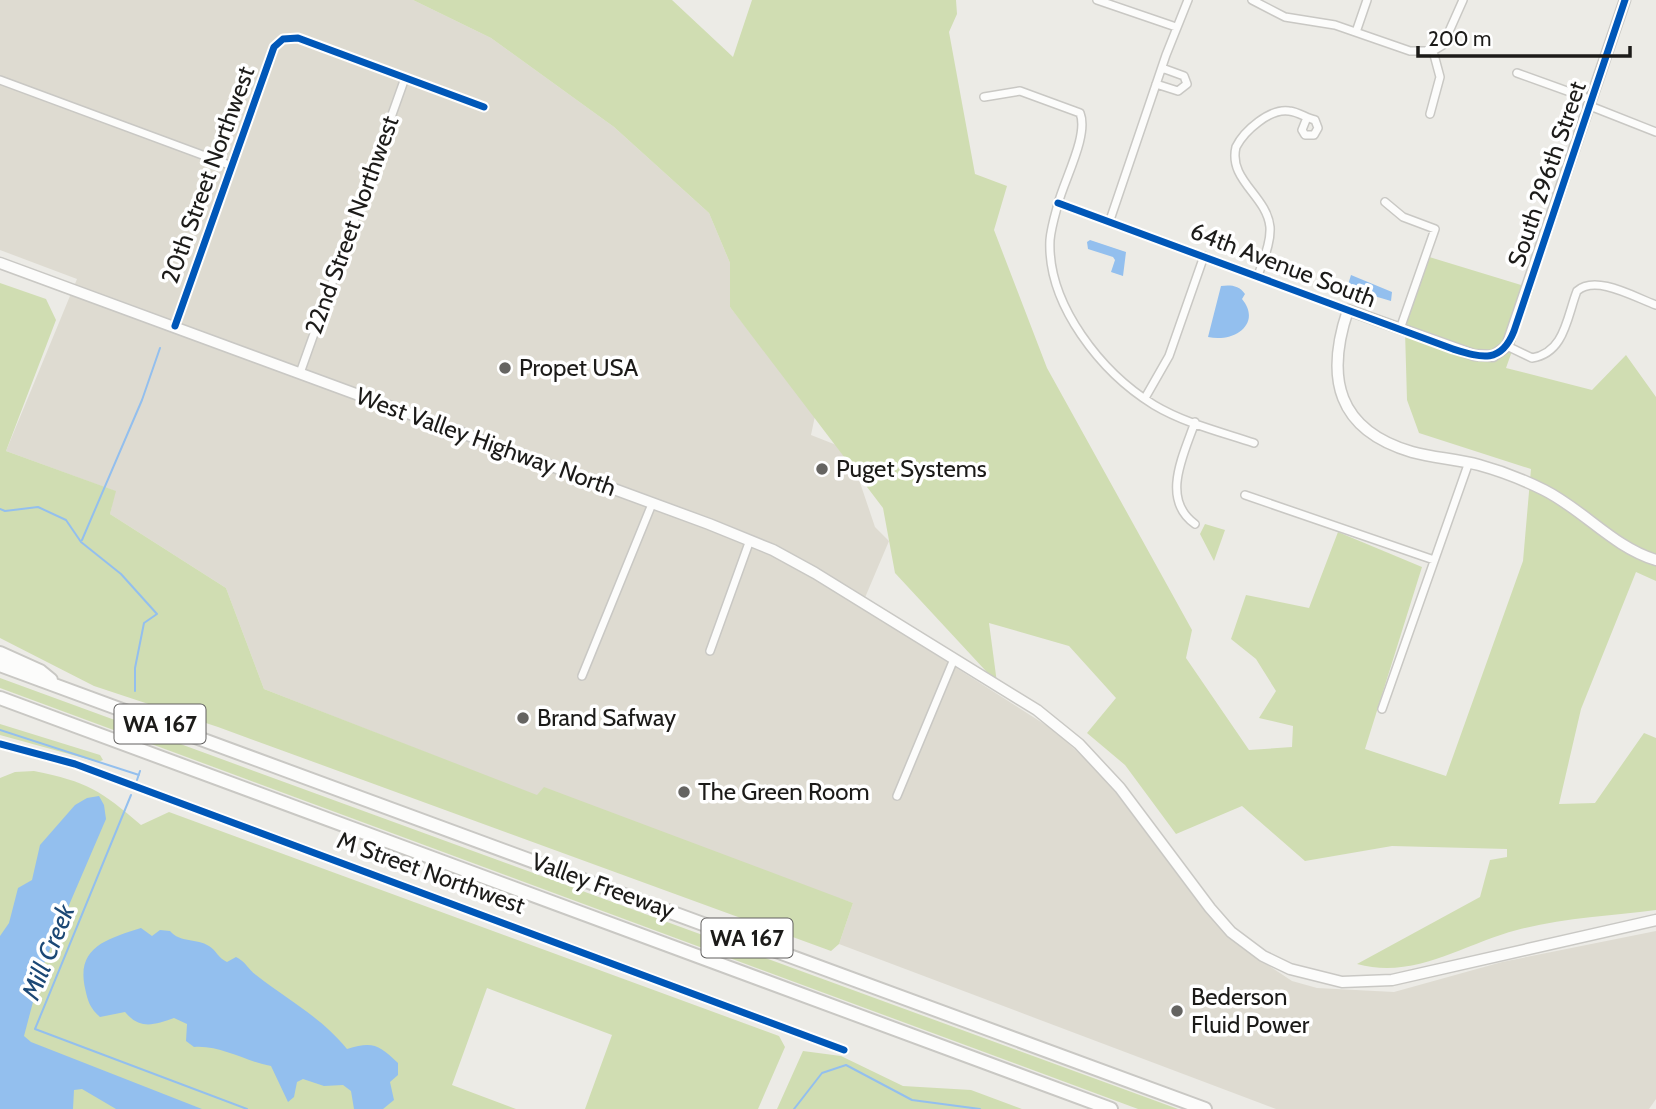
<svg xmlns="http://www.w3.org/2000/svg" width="1656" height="1109" font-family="Cabin,sans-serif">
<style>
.built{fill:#dedbd1}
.green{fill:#d0ddb2}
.water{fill:#93bfee}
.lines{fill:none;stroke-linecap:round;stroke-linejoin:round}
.stream{stroke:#93bfee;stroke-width:2}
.street-casing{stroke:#c9c8c4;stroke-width:10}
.secondary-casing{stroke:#c9c8c4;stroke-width:13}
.highway-casing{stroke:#c9c8c4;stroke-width:16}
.street{stroke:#fcfcfb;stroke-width:7}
.secondary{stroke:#fcfcfb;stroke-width:10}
.highway{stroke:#fcfcfb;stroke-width:12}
.cycleway-casing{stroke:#fff;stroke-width:11}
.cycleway{stroke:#0057b8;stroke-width:7}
.poi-dot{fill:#656461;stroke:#fff;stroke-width:2.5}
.labels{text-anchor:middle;stroke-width:7;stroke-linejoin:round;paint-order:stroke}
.shield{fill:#fff;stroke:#605f5e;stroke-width:2}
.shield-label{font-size:23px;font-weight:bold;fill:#1c1b19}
.street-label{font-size:24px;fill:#1c1b19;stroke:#fff}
.poi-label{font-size:24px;fill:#1c1b19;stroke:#fff;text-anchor:start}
.water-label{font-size:26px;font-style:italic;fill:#1c4875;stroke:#fff}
</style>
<rect width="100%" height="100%" fill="#ecebe6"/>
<path class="built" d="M0,0H413L491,38L614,127L709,213L730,263V307L815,416L811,435L849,450L875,527L889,541L861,607L1055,731L1098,771L1242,948L1292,981L1317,988L1394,992L1502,962L1656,931V1099L1649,1109H1276L839,944L853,903L537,796L264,689L226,588L110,514L115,491L6,451L77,279L0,250Z"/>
<path class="green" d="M413,0H672L733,57L752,0H956L957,14L949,32L975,174L1007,186L994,230L1047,368L1192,630L1186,658L1249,750L1292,747L1293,726L1259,718L1276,691L1256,659L1231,639L1246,595L1309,608L1338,532L1422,567L1365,749L1446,776L1523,561L1531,469L1419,433L1407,400L1405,331L1400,329L1426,256L1534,289L1506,368L1592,390L1626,355L1656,397V581L1636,572L1581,709L1559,804L1595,803L1644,733L1656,738V910C1611,916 1561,918 1517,930C1463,944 1415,980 1357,964L1480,897L1490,860L1507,857V849L1392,846L1305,861L1242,806L1176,834L1125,765L1087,733L1116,698L1069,646L989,623L997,683L895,573L883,508L730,307V263L709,213L614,127L491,38Z
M0,283L46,299L56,320L6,451L116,491L110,514L226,588L264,689L537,795L544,787L853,903L839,944L831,951L218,727L94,686L0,638Z
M1205,524L1225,530L1214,561L1200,534Z
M0,678L1178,1109H1138L0,688Z
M0,724L100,755L103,760L98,762L0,735Z
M34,771C88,782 100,790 141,825L169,812L779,1036L785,1047L758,1109H585L612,1035L487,988L452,1085L516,1109H0V778L15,772Z
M803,1051L841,1056L903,1086L971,1090L1022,1109H777Z"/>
<path class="water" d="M1090,240L1126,252L1123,276L1111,272L1115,260L1113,257L1088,249L1087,242Z
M1351,275L1392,292L1391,301L1347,288Z
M1221,286C1230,285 1239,285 1245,294L1242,299C1262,323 1235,343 1208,337Z
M99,796L104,805L106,819L42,968L24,1036L31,1042L202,1109H116L82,1089L74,1090L73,1109H0V936L9,923L18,888L32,880L40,845L75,805L87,798Z
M141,928L152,936L160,930L170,931C180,943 197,938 209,946C217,951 218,958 227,962L236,957C245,961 248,969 256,975C288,1000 321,1017 347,1049C373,1041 379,1045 398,1063V1075L390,1082L394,1100L383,1109H354L351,1091L343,1085L324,1086L303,1079L297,1082L294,1097L288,1102L271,1066C244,1061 221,1045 194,1047L186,1041L187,1024L174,1018C154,1025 140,1030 125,1012L100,1017C90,1008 88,1002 85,988C76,947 107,939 141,928Z"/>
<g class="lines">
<path class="stream" d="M0,509L5,511L38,507L66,520L81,542L121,574L157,614L144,623L135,668V691
M82,540L142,400L160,348
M0,730L139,775
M137,780L140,771
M131,795L35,1029L247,1109
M794,1109L822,1073L846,1065L912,1100L980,1109"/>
<defs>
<path id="street" d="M1097,0L1176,27
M1252,0L1285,17L1335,25L1410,51H1433L1443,45L1463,0
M1356,32L1367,0
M1517,73L1592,100
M0,80L232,166
M1156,84L1178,91L1187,84L1184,76L1162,68
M984,97L1020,91L1080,113C1089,135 1064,180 1058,204C1055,215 1051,228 1050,240C1047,305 1102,373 1154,405C1184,423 1221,432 1254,443
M1590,106L1656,132
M1430,114L1440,77L1433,51
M1385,202L1403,217L1435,229L1400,329
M1058,203L1348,310
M1110,220L1166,55L1188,0
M1258,276C1263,260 1271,243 1270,227C1267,196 1228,180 1236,147C1244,131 1270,108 1289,111C1299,112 1306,118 1315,120L1318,128L1314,135H1305L1302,130L1306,120
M175,326L274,47L283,39L298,38L484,107
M1507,346L1532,358C1565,353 1567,316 1577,291C1596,274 1636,298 1656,305
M300,373L405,78
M1145,398L1169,356L1204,256
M1195,422C1184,454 1160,499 1195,524
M1245,495L1434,560
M710,651L750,540
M582,676L652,504
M1382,709L1469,462
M0,744L75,764L844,1050
M897,796L954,659"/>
<path id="secondary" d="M1625,0L1507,346L1493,356L1474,355L1348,310C1325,378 1337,430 1412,452C1434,458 1457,459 1479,465C1501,471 1524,480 1544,490C1584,510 1613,547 1656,560
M0,263L709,524L773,550L815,573L1037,710L1079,744L1120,788L1210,908L1231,932L1263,956L1290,969L1342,982L1392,980L1656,920"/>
<path id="highway" d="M0,653L40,671L51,680
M0,665L1205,1109
M0,698L1111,1109"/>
</defs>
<use href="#street" class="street-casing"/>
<use href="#secondary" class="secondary-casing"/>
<use href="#highway" class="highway-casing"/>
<use href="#street" class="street"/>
<use href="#secondary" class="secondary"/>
<use href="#highway" class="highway"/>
<defs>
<path id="cycleway" d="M1058,203L1453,349C1482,358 1501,364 1514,331L1625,0
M175,326L274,47L283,39L298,38L484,107
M0,744L75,764L844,1050"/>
</defs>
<use href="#cycleway" class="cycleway-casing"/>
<use href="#cycleway" class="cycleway"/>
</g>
<g class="poi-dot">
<circle cx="505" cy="368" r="7"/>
<circle cx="822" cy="469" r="7"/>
<circle cx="523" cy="718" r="7"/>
<circle cx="684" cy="792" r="7"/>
<circle cx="1177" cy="1011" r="7"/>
</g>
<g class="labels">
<g class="shield">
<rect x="114.5" y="704.5" width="91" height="39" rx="5"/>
<rect x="701.5" y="918.5" width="91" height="39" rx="5"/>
</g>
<g class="shield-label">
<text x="160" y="732">WA 167</text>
<text x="747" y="946">WA 167</text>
</g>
<g class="street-label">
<text transform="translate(1547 174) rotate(-71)" y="8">South 296th Street</text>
<text transform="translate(208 175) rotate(-70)" y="8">20th Street Northwest</text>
<text transform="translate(352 225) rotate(-70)" y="8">22nd Street Northwest</text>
<text transform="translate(1283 265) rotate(21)" y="8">64th Avenue South</text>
<text transform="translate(486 442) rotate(20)" y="8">West Valley Highway North</text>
<text transform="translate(431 873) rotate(20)" y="8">M Street Northwest</text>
<text transform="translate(603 886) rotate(20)" y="8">Valley Freeway</text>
</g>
<g class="poi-label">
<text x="519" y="376">Propet USA</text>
<text x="836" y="477">Puget Systems</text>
<text x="537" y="726">Brand Safway</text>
<text x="698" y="800">The Green Room</text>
<text x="1191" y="1005">Bederson<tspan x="1191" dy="28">Fluid Power</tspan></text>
</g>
<g class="water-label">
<text transform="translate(48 952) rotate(-68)" y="9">Mill Creek</text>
</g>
</g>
<path d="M1418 46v10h212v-10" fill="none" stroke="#1c1b19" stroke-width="3.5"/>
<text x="1428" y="46" font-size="21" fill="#1c1b19" stroke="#ffffff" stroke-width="5" paint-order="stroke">200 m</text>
</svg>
